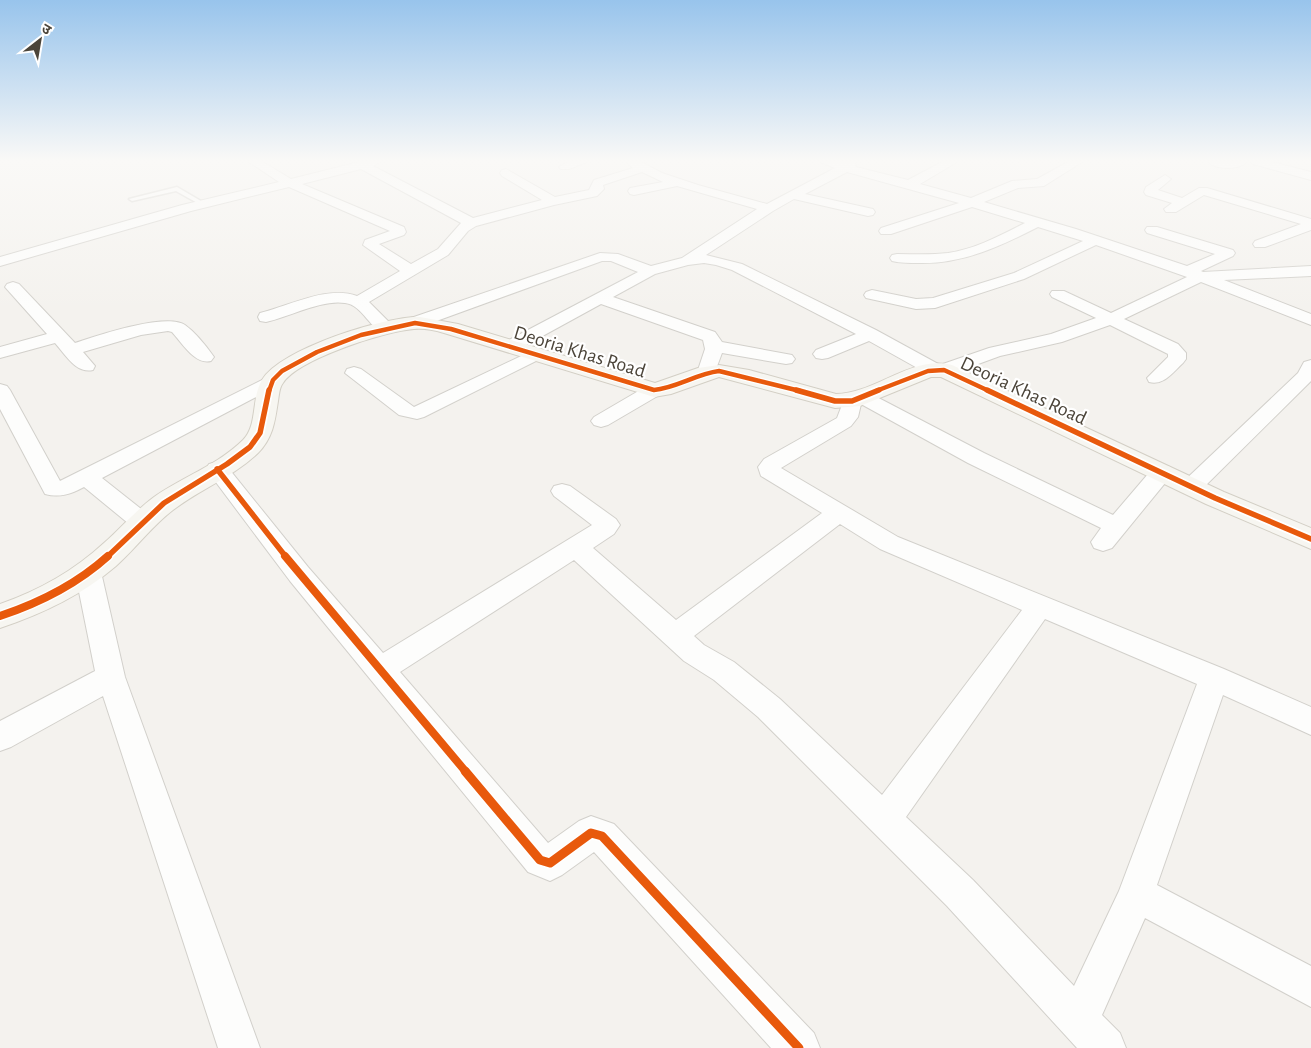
<svg xmlns="http://www.w3.org/2000/svg" width="1311" height="1048" font-family="'Alegreya Sans','Noto Sans Devanagari',sans-serif">
<style>
.lines{fill:none;stroke-linecap:round;stroke-linejoin:round}
.lane-casing{stroke:#d2d0cb;stroke-width:3}
.street-casing{stroke:#d2d0cb;stroke-width:2}
.secondary-casing{stroke:#d3cfc5;stroke-width:2}
.lane{fill:#fdfdfc;fill-rule:evenodd}
.street{fill:#fdfdfc;fill-rule:evenodd}
.secondary{fill:#f7f6f1;fill-rule:evenodd}
.cycleway-far3-casing{stroke:#fff;stroke-width:7}
.cycleway-far2-casing{stroke:#fff;stroke-width:9}
.cycleway-far1-casing{stroke:#fff;stroke-width:11}
.cycleway-casing{stroke:#fff;stroke-width:12}
.cycleway-far3{stroke:#e8590c;stroke-width:4.5}
.cycleway-far2{stroke:#e8590c;stroke-width:5.5}
.cycleway-far1{stroke:#e8590c;stroke-width:8}
.cycleway{stroke:#e8590c;stroke-width:9}
.labels{text-anchor:middle;stroke-width:4.5;stroke-linejoin:round;paint-order:stroke}
.street-label{font-size:20px;fill:#4b4439;stroke:#fff}
</style>
<rect width="100%" height="100%" fill="#f4f2ee"/>
<g class="lines">
<defs>
<path id="lane" d="M177,187L206,204L201,205L176,191L132,201L129,199Z"/>
<path id="street" d="M249,162H263L291,179L359,162H380L373,166L473,218L542,200L502,176L500,173L502,170L506,169L555,197L589,190L594,180L633,168L626,162H641L662,173L698,185L767,204L835,168L820,162H855L856,167L908,180L942,162H957L920,184L971,198L1012,181L1037,179L1068,162H1082L1044,186L1018,188L984,202L1076,229L1187,266L1215,254L1147,233L1145,230L1147,227H1157L1233,250L1235,253L1233,256L1201,271L1203,272L1311,266V276L1224,280L1311,314V325L1201,282L1124,319L1178,344L1186,353V359L1183,363C1173,372 1164,386 1149,382L1147,378L1168,357V354L1110,325L1062,342L1000,356L951,374L944,376L928,374L869,341L828,358L822,359L816,358L813,354L816,350L856,334L732,270L716,265L704,263L688,265L655,274L613,297L715,332L722,342L792,355L795,359L792,363L786,364L722,353L713,377L706,379L699,377L697,373L705,349L703,340L601,304L517,350L511,351L505,350L502,346L505,342L638,272L611,261H602L420,327H408L406,323L408,319L600,253L618,254L651,266L682,258L757,209L677,186L634,195L630,194L628,191L630,188L663,182L642,172L603,185L604,189L597,196L554,205L476,226L468,231L448,255L369,302L395,328L392,332C371,337 365,305 345,303C322,299 289,317 266,322L260,321L258,317L260,313C290,306 327,285 357,296L400,271L363,245L365,240L390,231L289,187L191,211L0,266V257L182,205L279,182ZM361,169L461,223L438,249L411,264L379,244L404,235L406,232L404,227L302,184ZM847,172L959,203L881,228L879,231L881,234H891L972,207L1025,223C1001,235 976,249 948,253C931,255 914,254 897,254L892,255L890,258L892,261C900,263 910,263 919,263C963,264 999,247 1038,227L1083,241L1014,273L933,298L916,299L872,290L866,292L864,295L866,298L916,309L935,308L1024,279L1096,245L1187,277L1111,313L1064,291H1052L1050,294L1052,297L1096,318L1051,334L989,348L940,365L876,330L742,264L706,255L773,211L794,199L868,216L873,215L875,212L873,209L805,194Z
M568,162H587L569,169H561L559,167Z
M1208,162H1247C1238,170 1217,170 1208,162Z
M1252,162H1272L1311,172V180L1253,164Z
M1165,175L1171,179L1158,190L1182,198L1199,188H1207L1311,219V230L1265,247H1255L1253,244L1255,241L1301,224L1204,195L1176,212H1166L1164,209L1172,203L1146,195L1144,192L1146,187Z
M13,282L19,284L75,343C96,336 166,312 185,325C195,332 207,347 214,357L211,361C195,365 183,344 172,332L168,331L141,335L83,352L95,366L93,370C76,374 65,354 55,343L0,358V347L47,334L5,287L7,284Z
M536,349L542,350L545,354L542,358L424,417L417,419L399,415L345,373L347,369L354,367L361,369L414,407Z
M1311,360V381L1200,491L1192,493L1184,491L1181,486L1184,481L1298,373L1304,362Z
M272,375L279,377L281,381L279,385L102,478L150,516L154,522L150,528L142,530L134,528L84,487C71,494 60,498 45,494L0,409V384L7,386L10,390L60,481Z
M654,384L661,386L664,390L661,394L608,425L601,427L594,425L591,421L594,417L647,386Z
M862,391L869,393L984,453L1113,515L1154,467L1162,465L1170,467L1173,472L1170,477L1112,548L1103,551L1094,548L1091,542L1101,528L968,463L861,404L858,417L851,426L781,468L898,537L1224,669L1311,707V735L1223,695L1157,885L1311,966V1007L1145,918L1102,1015L1120,1033L1126,1048H1077L947,906L758,717L714,680L684,661L574,560L400,672L548,843L579,821L591,816L614,824L814,1033L820,1048H771L594,852L562,875L550,881L528,872L290,581L206,469L209,464L217,462L225,464L308,567L383,653L592,525L554,496L551,491L554,486L562,484L570,486L616,519L620,525L614,534L593,548L676,620L822,513L761,476L758,467L764,459L837,418L845,397ZM840,524L880,549L1022,610L882,795L780,699L734,662L704,645L694,636ZM1045,619L1197,684L1119,891L1074,986L973,880L906,817Z
M88,563L97,565L101,572L125,677L260,1048H218L103,696L11,747L0,751V721L95,671L75,572L79,565Z"/>
<path id="secondary" d="M420,317L458,324L655,383L698,368L719,365L749,370L836,394C875,394 911,355 952,365L1224,492L1311,528V549L1206,504L941,377H931L860,406L835,408L719,377L671,394L654,397L444,333C434,330 424,328 414,329C386,331 298,359 283,383C279,388 279,396 278,401C275,421 273,438 258,453C233,477 200,489 173,510C152,526 136,548 116,566C82,595 42,614 0,628V604C38,591 75,570 104,543C121,528 135,511 154,497C182,477 218,465 243,440C258,425 251,398 262,380C280,349 385,316 420,317Z"/>
</defs>
<use href="#lane" class="lane-casing"/>
<use href="#street" class="street-casing"/>
<use href="#secondary" class="secondary-casing"/>
<use href="#lane" class="lane"/>
<use href="#street" class="street"/>
<use href="#secondary" class="secondary"/>
<defs>
<path id="cycleway-far3" d="M269,391L273,380L282,371L317,352L361,335L415,323L451,329L654,390C676,388 696,374 719,371L800,391
M876,391L928,371L944,370L989,391"/>
<path id="cycleway-far2" d="M796,390L835,401H852L879,390
M987,390L1215,498L1311,539
M217,469L286,557
M107,557L164,503L227,464L250,447L260,433L269,390"/>
<path id="cycleway-far1" d="M285,556L466,772
M0,616C39,603 77,584 108,556"/>
<path id="cycleway" d="M465,771L540,860L550,863L591,833L602,836L799,1048"/>
</defs>
<use href="#cycleway-far3" class="cycleway-far3-casing"/>
<use href="#cycleway-far2" class="cycleway-far2-casing"/>
<use href="#cycleway-far1" class="cycleway-far1-casing"/>
<use href="#cycleway" class="cycleway-casing"/>
<use href="#cycleway-far3" class="cycleway-far3"/>
<use href="#cycleway-far2" class="cycleway-far2"/>
<use href="#cycleway-far1" class="cycleway-far1"/>
<use href="#cycleway" class="cycleway"/>
</g>
<linearGradient id="sky" x2="0" y2="1"><stop stop-color="#98c4ec"/><stop offset="0.52" stop-color="#faf9f7"/><stop offset="1" stop-color="#faf9f7" stop-opacity="0"/></linearGradient>
<rect width="1311" height="309" fill="url(#sky)"/>
<g class="labels">
<g class="street-label">
<text transform="translate(580 351) rotate(17)" y="7">Deoria Khas Road</text>
<text transform="translate(1024 390) rotate(25)" y="7">Deoria Khas Road</text>
</g>
</g>
<g transform="translate(40 40) rotate(31)" stroke="#ffffff" stroke-width="4" paint-order="stroke">
<path d="M0-4L9 19L0 12L-9 19Z" fill="#4b4439"/>
<text y="-8" font-size="14" font-weight="bold" text-anchor="middle" fill="#4b4439">उ</text>
</g>
</svg>
